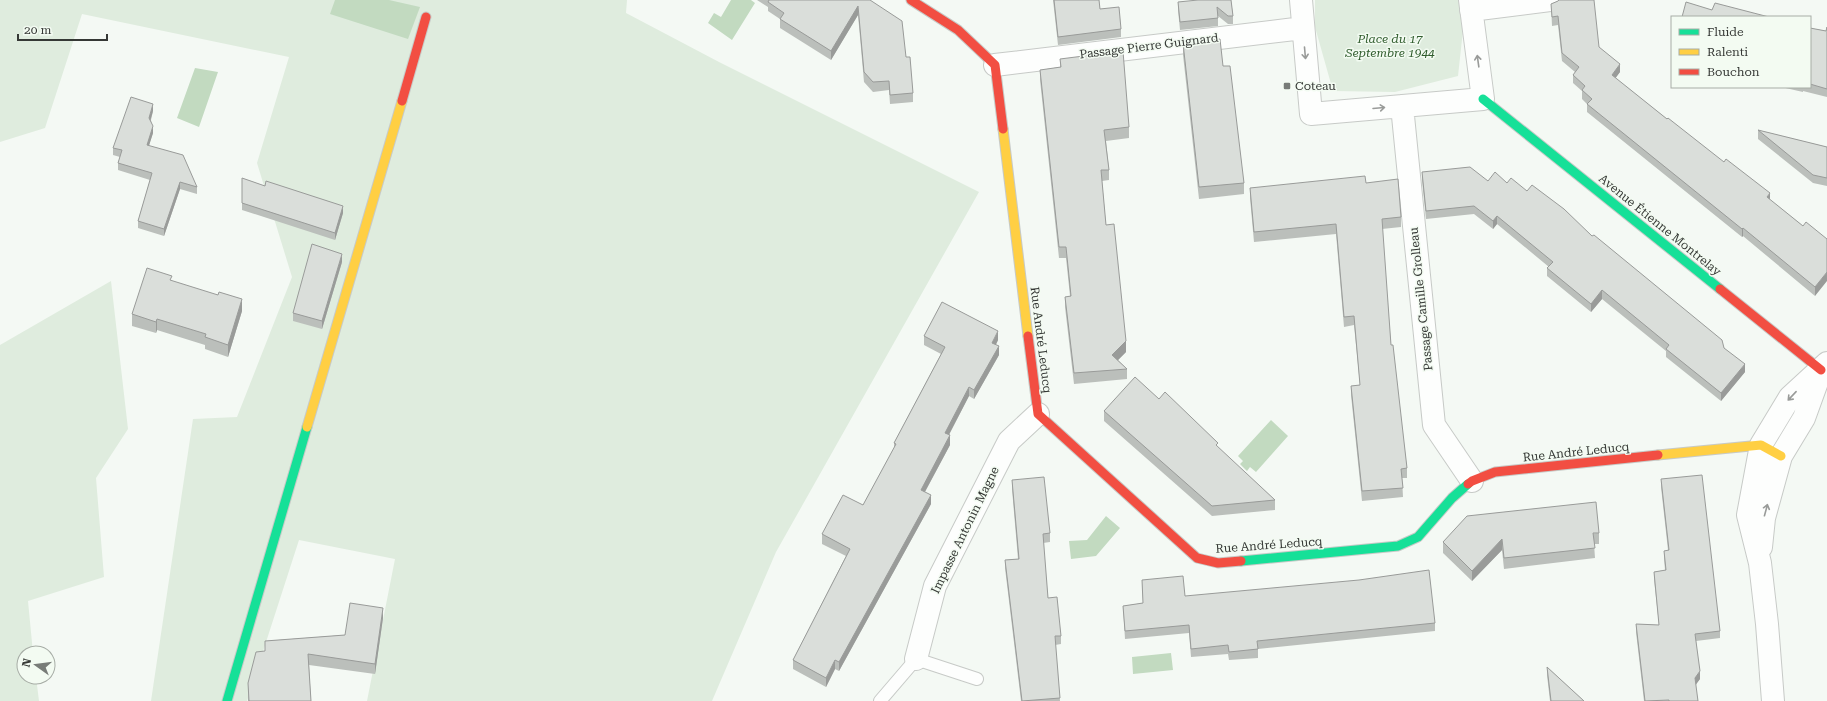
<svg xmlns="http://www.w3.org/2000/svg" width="1827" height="701" font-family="'Roboto Serif',serif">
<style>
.green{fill:#dfecde}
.water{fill:#c2dac0}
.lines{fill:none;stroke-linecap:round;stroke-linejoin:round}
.lane-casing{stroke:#c7cac7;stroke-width:14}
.street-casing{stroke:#c7cac7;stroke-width:24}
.fast-casing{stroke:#c7cac7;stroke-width:11}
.slow-casing{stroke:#c7cac7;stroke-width:11}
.jam-casing{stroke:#c7cac7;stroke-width:11}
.lane{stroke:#fdfefd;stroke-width:12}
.street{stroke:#fdfefd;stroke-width:22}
.fast{stroke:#16e098;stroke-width:9}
.slow{stroke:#ffcf43;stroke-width:9}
.jam{stroke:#f24e42;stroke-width:9}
.wall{fill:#bbbfbb}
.shaded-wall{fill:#999b99}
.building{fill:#dadeda;stroke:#999b99}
.oneway{stroke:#999b99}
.poi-dot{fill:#787c78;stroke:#f3fbf2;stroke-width:1.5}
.labels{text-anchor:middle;stroke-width:3;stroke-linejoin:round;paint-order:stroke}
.park-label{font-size:12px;font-style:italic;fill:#315d2e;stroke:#f3fbf2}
.street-label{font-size:12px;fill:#353835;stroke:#f3fbf2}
.poi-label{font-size:12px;fill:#353835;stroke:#f3fbf2;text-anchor:start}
</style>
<rect width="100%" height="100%" fill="#f4f9f4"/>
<path class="green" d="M0,0H627L626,13L719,62L979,192L776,552L712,701H367L395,559L299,540L247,701H151L193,419L237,417L292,277L257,163L289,57L82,14L45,128L0,142Z
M1315,0H1463L1465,12L1458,76L1395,92L1333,91L1315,27Z
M111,281L128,429L96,478L104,577L28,601L33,653H24V677H36L39,701H0V345Z"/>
<path class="water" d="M335,0H389L420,7L408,39L330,14Z
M731,0H751L755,3L732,40L708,23L714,13L721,17Z
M195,68L218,72L199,127L177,118Z
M1271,420L1288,436L1256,472L1250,467L1247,471L1240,464L1243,461L1238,456Z
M1106,516L1120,528L1096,556L1071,559L1069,541L1087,540Z
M1171,653L1173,670L1133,674L1132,657Z"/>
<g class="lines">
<defs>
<path id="lane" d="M880,701L916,659L977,679"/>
<path id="street" d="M1301,0L1311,114L1483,99L1470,0
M1471,10L1550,0
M995,65L1303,28
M1402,106L1434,425L1472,481
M1761,547L1764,518L1781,456L1804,418L1821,371
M916,659L935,586L1009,441L1038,414
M1773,701L1767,624L1760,563L1748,515L1761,445L1790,397L1827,363"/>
<path id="fast" d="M1483,99L1720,289
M1241,561L1398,546L1418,537L1452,498L1468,484
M227,701L307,427"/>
<path id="slow" d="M1003,129L1028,336
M307,427L402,101
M1658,455L1761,445L1781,456"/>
<path id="jam" d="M911,0L958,30L995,65L1003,129
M402,101L426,17
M1720,289L1821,370
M1028,336L1038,414L1197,558L1218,563L1241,561
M1468,484L1472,481L1495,472L1658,455"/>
</defs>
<use href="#lane" class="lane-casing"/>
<use href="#street" class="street-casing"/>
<use href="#fast" class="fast-casing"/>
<use href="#slow" class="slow-casing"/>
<use href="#jam" class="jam-casing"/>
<use href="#lane" class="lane"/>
<use href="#street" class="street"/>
<use href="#fast" class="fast"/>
<use href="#slow" class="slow"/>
<use href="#jam" class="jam"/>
</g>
<path class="wall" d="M757,0H870L906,57L913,93V102L890,104L889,90L873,92L864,82L858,15L831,60L780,28V19L768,11V7Z
M1053,0H1099L1100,9L1121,29V37L1058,45Z
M1231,0L1233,16V24H1228L1218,16V26L1180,30L1178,10V2Z
M1558,1L1599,47L1620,72L1615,78L1667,119L1803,226L1827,239L1815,296L1743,236L1742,237L1587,112V104L1582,99V91L1573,83V75L1575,72L1562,61L1558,25L1552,26L1551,4Z
M1827,27V97L1803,91V92L1781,87H1810V28L1826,31Z
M1183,43L1223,66L1244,183V194L1199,199L1183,55Z
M1060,59L1129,127V138L1106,141L1109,170V180L1102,181L1106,225L1126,352L1118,360L1127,369V379L1074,384L1065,307V297L1070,296L1066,258H1059L1040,80V70L1060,67Z
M153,111L151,120L153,133L149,145L197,187V194L180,189L164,236L138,228V221L150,180L118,170V163L120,157L113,155V148Z
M1758,130L1827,147V186L1813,183L1758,139Z
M1422,172L1488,181L1507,183L1527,191L1592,236L1724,348L1745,372L1721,401L1666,357V351L1602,299L1591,312L1547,276V268L1549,267L1497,224L1493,229L1474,214L1426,219L1422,180Z
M242,178L343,213L335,240L242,210Z
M1366,183L1401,217V227L1382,229L1391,345L1407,468V478H1402L1403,497L1362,501L1351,395V386L1360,385L1354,325L1344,327L1336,234L1254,242L1250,198V188Z
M342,262L322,329L293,321V313Z
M172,281L242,311L228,357L205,349V345L157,330L156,333L132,326V314Z
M924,336L998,340L996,345L999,355L974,399L969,396L949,435L950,445L925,492L931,504L839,671L835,669L826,687L793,669V660L846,556L822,544V534L863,505L894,448V443L941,354L924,345Z
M1159,399L1218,448L1275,500V510L1212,516L1104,421V411Z
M1661,479L1720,631V638L1696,641L1700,679L1695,684L1698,701H1644L1636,632V624L1659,625L1654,579V572L1665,570L1664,558V551L1668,550L1661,487Z
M1012,480L1050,533V542L1043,543L1048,598L1061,636V644L1055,645L1060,701H1021L1005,568V560L1018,559L1012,489Z
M1599,533V544H1594L1595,558L1504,569L1502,550L1472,581L1443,553V542Z
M1142,580L1185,596L1435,623V631L1258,649V658L1229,660L1228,654L1191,657L1189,633L1125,639L1123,606L1143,603Z
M383,618L375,674L309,665L311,701H248V683L265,651V641L345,635Z
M1547,667L1584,701H1550L1547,675Z"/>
<path class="shaded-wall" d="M858,6V15L831,60V51Z
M1620,64V72L1612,83V75Z
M153,104V111L149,125V118Z
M153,126V133L147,152V145Z
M180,182V189L164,236V229Z
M1770,193V202L1767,197Z
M343,206V213L335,240V233Z
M1497,216V224L1493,229V221Z
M1743,228V236L1742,237V229Z
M342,254V262L322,329V321Z
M1827,272V281L1815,296V287Z
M1602,290V299L1591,312V304Z
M242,299V311L228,357V345Z
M157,319V330L156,333V322Z
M998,331V340L992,352V343Z
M1126,341V352L1112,366V355Z
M999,346V355L974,399V390Z
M1745,364V372L1721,401V393Z
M969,387V396L945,442V433Z
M950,435V445L921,499V490Z
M931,495V504L839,671V662Z
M1502,539V550L1472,581V571Z
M383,608V618L375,674V664Z
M835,660V669L826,687V678Z
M1700,671V679L1695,686V678Z"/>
<path class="building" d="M769,0H870L902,21L906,57H910L913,93L890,95L889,81L873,82L864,72L858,6L831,51L780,19L784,13L768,2Z
M1054,0H1099L1100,9L1119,7L1121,29L1058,37Z
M1198,0H1231L1233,16H1228L1217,7L1218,18L1180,22L1178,2Z
M1559,0H1594L1599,47L1620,64L1612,75L1667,119L1668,118L1724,162L1726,159L1770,193L1767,197L1803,226L1806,222L1827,239V272L1815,287L1743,228L1742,229L1587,104L1592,99L1582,90L1585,86L1573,75L1579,67L1562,53L1558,16L1552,17L1551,4L1558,1Z
M1686,2L1712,10L1715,3L1769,17H1682Z
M1827,27V89L1810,84V28L1826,31Z
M1220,39L1223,66H1230L1244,183L1199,187L1183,43Z
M1123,51L1129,127L1104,130L1109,170H1101L1106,225L1114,224L1126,341L1112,355L1127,369L1074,373L1065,297L1071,296L1066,247H1059L1040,70L1061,67L1060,59Z
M131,97L153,104L149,118L153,126L147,145L183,155L197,187L180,182L164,229L138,221L152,173L118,163L122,150L113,148Z
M1758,130L1827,147V178L1813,175Z
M1470,167L1488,181L1495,172L1507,183L1511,178L1527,191L1532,185L1564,209L1592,236L1594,235L1722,340L1724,348L1745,364L1721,393L1666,349L1669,345L1602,290L1591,304L1547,268L1553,262L1497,216L1493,221L1474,206L1426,211L1422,172Z
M1365,176L1366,183L1398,179L1401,217L1382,219L1391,345H1393L1407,468L1401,469L1403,488L1362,491L1351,386L1360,385L1354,316L1344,317L1336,224L1254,232L1250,188Z
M242,178L265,186L266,181L343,206L335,233L242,203Z
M312,244L342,254L322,321L293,313Z
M147,268L172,276L170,280L218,295L219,292L242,299L228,345L205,337L206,334L157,319L156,322L132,314Z
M942,302L998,331L992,343L999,346L974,390L969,387L945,433L950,435L921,490L931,495L839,662L835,660L826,678L793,660L850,549L822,534L843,495L863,505L896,444L894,443L945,347L924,336Z
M1135,377L1159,399L1165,392L1218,443L1216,445L1275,500L1212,506L1104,411Z
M1702,475L1720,631L1695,634L1700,671L1695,678L1698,701H1669V700L1645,701L1636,624L1659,625L1654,572L1666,570L1664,551L1669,550L1661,479Z
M1044,477L1050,533L1043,534L1048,598L1057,597L1061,636H1055L1060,698L1022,701L1005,560L1019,559L1012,480Z
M1596,502L1599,533H1593L1595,548L1504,558L1502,539L1472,571L1443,542L1467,516Z
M1429,570L1435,623L1257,641L1258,649L1229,652L1228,645L1191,649L1189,625L1125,631L1123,606L1143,603L1142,580L1183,576L1185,596L1359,580Z
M350,603L383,608L375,664L308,654L311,701H249L248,683L256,652L265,651V641L345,635Z
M1547,667L1584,701H1551Z"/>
<defs><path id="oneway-shaft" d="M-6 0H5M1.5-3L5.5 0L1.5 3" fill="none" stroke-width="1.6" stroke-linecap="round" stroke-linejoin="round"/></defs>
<g class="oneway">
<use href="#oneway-shaft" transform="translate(1305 53) rotate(85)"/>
<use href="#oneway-shaft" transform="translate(1478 61) rotate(-98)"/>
<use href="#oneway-shaft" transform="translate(1379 108) rotate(-5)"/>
<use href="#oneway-shaft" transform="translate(1792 396) rotate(133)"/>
<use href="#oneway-shaft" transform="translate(1766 510) rotate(-75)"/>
</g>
<rect class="poi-dot" x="1283" y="82" width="8" height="8" rx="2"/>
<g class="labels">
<g class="park-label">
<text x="1390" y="43">Place du 17<tspan x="1390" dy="14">Septembre 1944</tspan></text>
</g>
<g class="street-label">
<text transform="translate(1149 46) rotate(-7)" y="4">Passage Pierre Guignard</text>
<text transform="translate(1660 225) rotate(39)" y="4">Avenue Étienne Montrelay</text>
<text transform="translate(1421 299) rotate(-96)" y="4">Passage Camille Grolleau</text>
<text transform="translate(1041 340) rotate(83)" y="4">Rue André Leducq</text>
<text transform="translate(1576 452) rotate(-6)" y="4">Rue André Leducq</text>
<text transform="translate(965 530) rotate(-64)" y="4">Impasse Antonin Magne</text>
<text transform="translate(1269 545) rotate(-4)" y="4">Rue André Leducq</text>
</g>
<g class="poi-label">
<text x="1295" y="90">Coteau</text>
</g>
</g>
<rect x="1671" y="16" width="140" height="72" fill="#f3fbf2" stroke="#a7ada6"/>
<rect x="1679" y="29" width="20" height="6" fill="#16e098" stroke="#a7ada6"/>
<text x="1707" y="36" font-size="12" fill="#353835">Fluide</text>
<rect x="1679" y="49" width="20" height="6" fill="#ffcf43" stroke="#a7ada6"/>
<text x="1707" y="56" font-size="12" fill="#353835">Ralenti</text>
<rect x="1679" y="69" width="20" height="6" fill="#f24e42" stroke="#a7ada6"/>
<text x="1707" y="76" font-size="12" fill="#353835">Bouchon</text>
<g transform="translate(36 665) rotate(284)"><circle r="19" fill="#f3fbf2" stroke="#a7ada6"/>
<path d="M0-3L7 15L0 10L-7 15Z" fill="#787c78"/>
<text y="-6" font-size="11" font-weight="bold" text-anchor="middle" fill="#353835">N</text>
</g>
<path d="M18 34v6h89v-6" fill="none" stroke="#353835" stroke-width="2"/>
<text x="24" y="34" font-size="12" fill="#353835" stroke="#f3fbf2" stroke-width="3" paint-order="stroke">20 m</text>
</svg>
